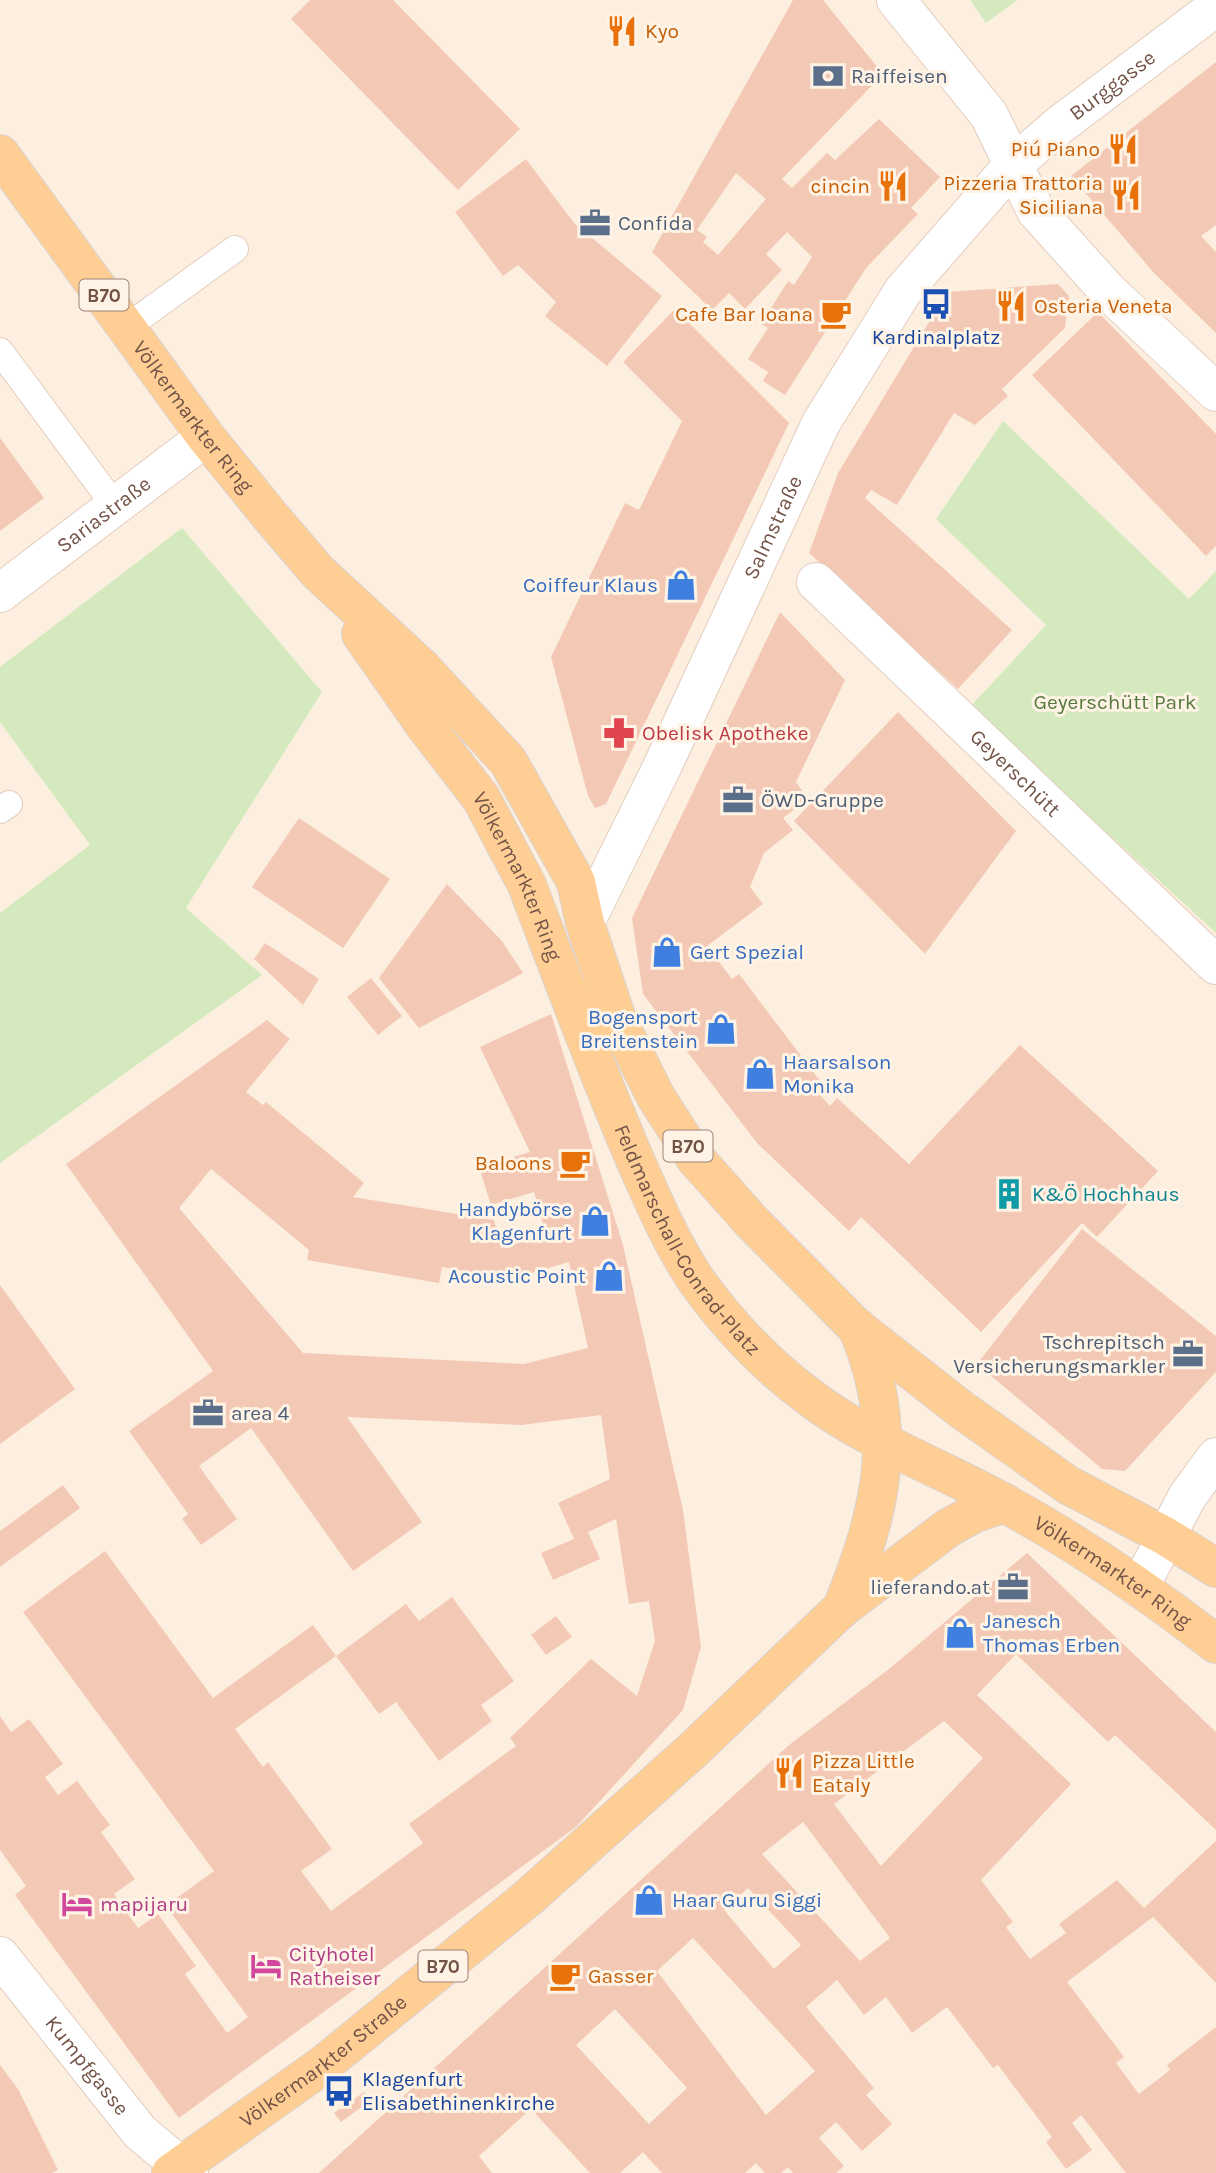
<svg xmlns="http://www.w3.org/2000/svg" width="1216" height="2173" font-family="Karla,sans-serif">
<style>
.green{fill:#d4eabe}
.building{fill:#f3c9b6;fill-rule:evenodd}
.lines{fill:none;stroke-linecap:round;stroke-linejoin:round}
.lane-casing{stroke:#e3ccbe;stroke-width:28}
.street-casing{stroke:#e3ccbe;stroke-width:40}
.primary-casing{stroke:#dbd2cf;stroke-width:40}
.lane{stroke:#fff;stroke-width:26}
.street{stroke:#fff;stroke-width:38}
.primary{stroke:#fece95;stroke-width:38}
.labels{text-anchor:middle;stroke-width:6;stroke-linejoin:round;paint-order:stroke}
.shield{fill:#fff3e6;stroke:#9d8377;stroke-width:2}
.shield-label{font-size:19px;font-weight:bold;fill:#735347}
.food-label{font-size:21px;fill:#c56008;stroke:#fff3e6;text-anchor:end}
.service-label{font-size:21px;fill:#4e5e75;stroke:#fff3e6;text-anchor:start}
.street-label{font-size:21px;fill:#735347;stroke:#fff3e6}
.transit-label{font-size:21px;fill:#164399;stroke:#fff3e6}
.shop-label{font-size:21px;fill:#366cbe;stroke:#fff3e6;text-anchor:end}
.park-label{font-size:21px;fill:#55793f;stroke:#fff3e6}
.health-label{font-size:21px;fill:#be3a42;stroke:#fff3e6;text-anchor:start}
.culture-label{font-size:21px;fill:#0d838f;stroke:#fff3e6;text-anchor:start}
.hotel-label{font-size:21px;fill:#b23c85;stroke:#fff3e6;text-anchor:start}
</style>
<rect width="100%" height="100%" fill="#fdefdf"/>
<path class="green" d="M970,0H1017L986,23Z
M1003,421L1189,599L1216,571V933L970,707L1046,625L936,519Z
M182,528L322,692L186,908L262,975L0,1163V913L90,845L0,722V667Z"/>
<path class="building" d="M310,0H393L520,129L458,190L291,19Z
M793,0H823L883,74L782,179L792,188L827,153L835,160L879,119L940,177L911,208L918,214L866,268L785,395L763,381L768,372L748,359L768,328L761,324L788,281L794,285L812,257L787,232L766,254L782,270L745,309L729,293L712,310L652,252ZM736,173L766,199L718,255L703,242L707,237L697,230Z
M1216,62V225L1201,236L1216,252V333L1154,273L1071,176Z
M526,159L574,223L662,296L607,366L545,316L556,302L518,265L503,276L455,212Z
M1058,284L1069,296L1065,328L1002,389L1008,396L975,425L954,413L897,505L871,490L865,498L1012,630L958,689L809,553L838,473L947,292Z
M675,309L789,423L606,804L595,808L588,796L551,657L625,503L639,510L682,421L623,362Z
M1098,312L1216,434V546L1206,556L1032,375Z
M0,438L44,498L0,531Z
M780,612L845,680L796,782L808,799L783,818L793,830L764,853L750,887L763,904L707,946L732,979L739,974L827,1090L820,1095L830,1106L837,1098L909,1164L1020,1045L1158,1171L1097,1237L1082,1223L981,1332L861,1217L849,1231L757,1143L643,994L632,918Z
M898,712L1016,831L925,954L794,821Z
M299,818L390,879L343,948L252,887Z
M447,884L502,941L523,973L419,1028L379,978Z
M265,943L319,979L303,1005L254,959Z
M371,978L402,1016L378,1035L347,997Z
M551,1014L623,1245L683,1510L701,1647L683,1710L576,1827L179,2118L15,1895L26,1886L0,1850V1716L11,1732L29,1719L63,1764L45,1777L58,1795L77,1781L110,1825L101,1832L135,1879L114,1894L138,1928L158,1914L196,1966L185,1974L227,2033L248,2017L166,1906L214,1871L23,1612L105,1551L213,1698L313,1625L336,1656L235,1729L263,1767L268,1762L332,1849L301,1871L331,1911L423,1843L409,1824L516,1746L510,1738L591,1659L637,1696L655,1641L649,1601L629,1604L616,1519L588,1532L600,1559L553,1580L541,1553L574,1539L558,1503L610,1479L601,1415L521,1425L347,1417L422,1522L353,1571L251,1428L199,1466L237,1519L201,1545L182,1519L188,1514L129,1431L213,1371L66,1164L267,1020L290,1039L246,1092L263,1105L266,1102L364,1183L353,1197L494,1220L501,1248L546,1235L534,1192L491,1205L479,1167L530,1152L480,1047ZM211,1169L309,1250L307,1260L439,1283L442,1267L511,1279L569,1262L588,1348L524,1364L303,1353L179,1208Z
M1082,1229L1216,1336V1372L1125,1471L1102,1469L977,1364Z
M0,1285L75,1389L0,1444Z
M63,1485L80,1508L0,1567V1531Z
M1027,1553L1216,1732V1830L1115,1735L1108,1742L1016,1654L977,1695L1071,1784L981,1880L1013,1922L1006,1927L1030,1959L1066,1933L1059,1924L1117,1880L1144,1908L1216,1841V1983L1153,1917L1067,1982L1124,2057L1116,2063L1139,2094L1170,2070L1167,2065L1216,2027V2173H1126L1081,2115L1072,2123L1092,2150L1066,2169L1046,2142L1052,2137L998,2065L993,2068L947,2007L912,2033L886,1997L864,2015L837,1980L806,2007L874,2088L866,2095L892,2124L862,2151L836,2122L819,2138L844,2166L836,2173H793L788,2167L781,2173H765L756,2163L745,2173H662L643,2152L620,2173H590L531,2109L479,2156L492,2173H319L789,1745L889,1669ZM944,1721L983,1758L881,1866L834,1804ZM803,1822L890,1938L860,1961L762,1854ZM748,1888L801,1945L774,1969L724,1910ZM693,1938L815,2071L766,2115L657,1971ZM615,2009L687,2088L649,2124L576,2045Z
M452,1597L514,1681L481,1705L492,1721L439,1761L396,1702L379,1714L336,1656L406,1604L419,1621Z
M556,1616L572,1637L546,1655L531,1635Z
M0,2065L18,2089L58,2170L52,2173H0Z
M364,2092L370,2101L341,2122L334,2113Z"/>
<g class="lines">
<defs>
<path id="lane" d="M127,327L235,249
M0,351L115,506
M0,810L9,804"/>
<g id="street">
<path d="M896,0L989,115L1036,211L1109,292L1216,392"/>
<path id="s1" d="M816,582L1216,965"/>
<path id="s2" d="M0,593L206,437"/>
<path id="s3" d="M585,923L662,767L821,423L903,291L1012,166L1057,127L1216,7"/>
<path d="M1139,1588L1187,1497L1216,1457"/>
<path id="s4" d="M0,1956L140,2132L189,2173"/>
</g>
<g id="primary">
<path id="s5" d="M0,154L206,437L271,517L318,572L422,668L508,761L576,882L585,923L617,1019L656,1097L695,1158L752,1222L856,1327L962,1410L1068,1485L1165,1536L1216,1568"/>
<path id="s6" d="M361,634L426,727L481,798L527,885C561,975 595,1066 633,1155C652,1198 670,1241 696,1280C728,1325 767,1366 812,1399C871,1443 942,1468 1006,1504C1079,1544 1150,1593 1216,1644"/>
<path d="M842,1608C882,1509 901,1430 857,1327"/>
<path id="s7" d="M171,2173L323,2065L529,1897L693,1750L842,1608L948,1528L975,1513L1005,1503"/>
</g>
</defs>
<use href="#lane" class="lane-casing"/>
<use href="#street" class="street-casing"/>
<use href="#primary" class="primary-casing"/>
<use href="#lane" class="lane"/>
<use href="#street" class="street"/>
<use href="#primary" class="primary"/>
</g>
<defs>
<symbol id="restaurant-bare" viewBox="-9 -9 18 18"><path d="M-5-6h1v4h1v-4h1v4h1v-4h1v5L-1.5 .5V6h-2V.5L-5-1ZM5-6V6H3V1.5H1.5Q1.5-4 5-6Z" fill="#e8710a" stroke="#fff3e6" stroke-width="2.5" paint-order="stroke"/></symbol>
<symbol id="bank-bare" viewBox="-9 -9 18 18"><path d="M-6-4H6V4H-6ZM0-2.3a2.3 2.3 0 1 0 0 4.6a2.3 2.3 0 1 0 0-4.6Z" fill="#5c6f8a" stroke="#fff3e6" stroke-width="2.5" paint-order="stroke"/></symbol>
<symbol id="office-bare" viewBox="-9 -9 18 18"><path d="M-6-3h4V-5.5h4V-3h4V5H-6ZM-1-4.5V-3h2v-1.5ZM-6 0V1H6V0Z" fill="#5c6f8a" stroke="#fff3e6" stroke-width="2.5" paint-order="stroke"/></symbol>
<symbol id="bus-bare" viewBox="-9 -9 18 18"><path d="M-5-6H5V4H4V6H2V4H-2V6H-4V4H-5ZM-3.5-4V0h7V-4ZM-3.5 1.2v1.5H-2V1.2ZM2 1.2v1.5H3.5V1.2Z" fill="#1a4fb4" stroke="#fff3e6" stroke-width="2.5" paint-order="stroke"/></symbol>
<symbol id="cafe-bare" viewBox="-9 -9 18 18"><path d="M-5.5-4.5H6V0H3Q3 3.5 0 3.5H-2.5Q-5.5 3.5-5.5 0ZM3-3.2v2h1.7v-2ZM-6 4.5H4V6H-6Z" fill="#e8710a" stroke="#fff3e6" stroke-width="2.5" paint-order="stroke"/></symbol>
<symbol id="shop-bare" viewBox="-9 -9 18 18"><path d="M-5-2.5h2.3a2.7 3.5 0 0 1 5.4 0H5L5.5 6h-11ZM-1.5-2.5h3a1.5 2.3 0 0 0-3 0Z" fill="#3f7fe0" stroke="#fff3e6" stroke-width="2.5" paint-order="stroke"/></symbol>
<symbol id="pharmacy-bare" viewBox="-9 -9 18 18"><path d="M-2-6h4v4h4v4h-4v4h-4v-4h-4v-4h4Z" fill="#e0444e" stroke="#fff3e6" stroke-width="2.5" paint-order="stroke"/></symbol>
<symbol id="building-bare" viewBox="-9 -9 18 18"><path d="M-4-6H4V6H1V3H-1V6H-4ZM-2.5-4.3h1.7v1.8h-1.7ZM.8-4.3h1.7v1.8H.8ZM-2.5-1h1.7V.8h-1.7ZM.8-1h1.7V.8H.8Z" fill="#0f9aa8" stroke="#fff3e6" stroke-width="2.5" paint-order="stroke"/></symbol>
<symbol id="hotel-bare" viewBox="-9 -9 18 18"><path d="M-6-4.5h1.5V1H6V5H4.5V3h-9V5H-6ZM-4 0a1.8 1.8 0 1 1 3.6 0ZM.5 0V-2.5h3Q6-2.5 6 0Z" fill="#d1479c" stroke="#fff3e6" stroke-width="2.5" paint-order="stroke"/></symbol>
</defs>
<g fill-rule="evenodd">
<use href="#restaurant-bare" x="600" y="9" width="44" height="44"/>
<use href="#bank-bare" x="806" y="54" width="44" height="44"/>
<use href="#restaurant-bare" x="1101" y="127" width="44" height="44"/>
<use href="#restaurant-bare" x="871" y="164" width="44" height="44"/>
<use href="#restaurant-bare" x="1104" y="173" width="44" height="44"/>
<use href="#office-bare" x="573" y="201" width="44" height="44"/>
<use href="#bus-bare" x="914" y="282" width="44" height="44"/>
<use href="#restaurant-bare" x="989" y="284" width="44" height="44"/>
<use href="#cafe-bare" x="814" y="292" width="44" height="44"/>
<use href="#shop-bare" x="659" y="563" width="44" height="44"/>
<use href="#pharmacy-bare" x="597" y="711" width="44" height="44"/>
<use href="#office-bare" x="716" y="778" width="44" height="44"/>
<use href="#shop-bare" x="645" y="930" width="44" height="44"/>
<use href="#shop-bare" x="699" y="1007" width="44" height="44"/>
<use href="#shop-bare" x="738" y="1052" width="44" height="44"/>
<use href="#cafe-bare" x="553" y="1141" width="44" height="44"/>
<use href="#building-bare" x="987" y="1172" width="44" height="44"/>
<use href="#shop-bare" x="573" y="1199" width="44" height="44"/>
<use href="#shop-bare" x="587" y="1254" width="44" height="44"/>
<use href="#office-bare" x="1166" y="1332" width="44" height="44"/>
<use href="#office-bare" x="186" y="1391" width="44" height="44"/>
<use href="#office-bare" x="991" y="1565" width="44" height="44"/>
<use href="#shop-bare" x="938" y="1611" width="44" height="44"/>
<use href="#restaurant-bare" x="767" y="1751" width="44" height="44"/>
<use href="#shop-bare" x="627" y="1878" width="44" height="44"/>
<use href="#hotel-bare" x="55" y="1882" width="44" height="44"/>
<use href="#hotel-bare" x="244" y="1944" width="44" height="44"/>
<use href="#cafe-bare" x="543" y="1954" width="44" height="44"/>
<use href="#bus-bare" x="317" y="2069" width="44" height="44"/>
</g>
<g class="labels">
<g class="shield">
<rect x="79.5" y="279.5" width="49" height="31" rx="5"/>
<rect x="663.5" y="1130.5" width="49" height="31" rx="5"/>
<rect x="418.5" y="1950.5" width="49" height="31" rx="5"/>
</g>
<g class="shield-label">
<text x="104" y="302">B70</text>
<text x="688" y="1153">B70</text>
<text x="443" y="1973">B70</text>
</g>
<g class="food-label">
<text x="645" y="38" text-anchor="start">Kyo</text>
<text x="1100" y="156">Piú Piano</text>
<text x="1103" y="190">Pizzeria Trattoria<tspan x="1103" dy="24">Siciliana</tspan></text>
<text x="870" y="193">cincin</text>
<text x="1034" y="313" text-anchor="start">Osteria Veneta</text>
<text x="813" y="321">Cafe Bar Ioana</text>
<text x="552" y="1170">Baloons</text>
<text x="812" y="1768" text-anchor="start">Pizza Little<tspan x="812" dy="24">Eataly</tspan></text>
<text x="588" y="1983" text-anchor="start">Gasser</text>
</g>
<g class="service-label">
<text x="851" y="83">Raiffeisen</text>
<text x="618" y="230">Confida</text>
<text x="761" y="807">ÖWD-Gruppe</text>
<text x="1165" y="1349" text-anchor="end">Tschrepitsch<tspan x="1165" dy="24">Versicherungsmarkler</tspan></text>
<text x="231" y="1420">area 4</text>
<text x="990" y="1594" text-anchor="end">lieferando.at</text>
</g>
<g class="street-label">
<text dy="7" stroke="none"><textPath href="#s3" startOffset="1003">Burggasse</textPath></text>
<text dy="7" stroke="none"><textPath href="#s5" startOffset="326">Völkermarkter Ring</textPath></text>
<text dy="7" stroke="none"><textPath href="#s2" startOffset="130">Sariastraße</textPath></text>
<text dy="7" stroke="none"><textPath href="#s3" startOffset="438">Salmstraße</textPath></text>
<text dy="7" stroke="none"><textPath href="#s1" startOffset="276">Geyerschütt</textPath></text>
<text dy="7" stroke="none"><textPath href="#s6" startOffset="290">Völkermarkter Ring</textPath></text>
<text dy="7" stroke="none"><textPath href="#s6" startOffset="693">Feldmarschall-Conrad-Platz</textPath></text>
<text dy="7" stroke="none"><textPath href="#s6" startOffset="1246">Völkermarkter Ring</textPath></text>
<text dy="7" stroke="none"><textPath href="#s7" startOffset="189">Völkermarkter Straße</textPath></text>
<text dy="7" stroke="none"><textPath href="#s4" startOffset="140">Kumpfgasse</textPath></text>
</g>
<g class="transit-label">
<text x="936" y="344">Kardinalplatz</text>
<text x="362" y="2086" text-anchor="start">Klagenfurt<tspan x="362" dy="24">Elisabethinenkirche</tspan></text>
</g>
<g class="shop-label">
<text x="658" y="592">Coiffeur Klaus</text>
<text x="690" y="959" text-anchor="start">Gert Spezial</text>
<text x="698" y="1024">Bogensport<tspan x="698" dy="24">Breitenstein</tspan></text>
<text x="783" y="1069" text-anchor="start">Haarsalson<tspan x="783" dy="24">Monika</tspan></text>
<text x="572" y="1216">Handybörse<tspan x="572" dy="24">Klagenfurt</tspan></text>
<text x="586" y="1283">Acoustic Point</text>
<text x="983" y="1628" text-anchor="start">Janesch<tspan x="983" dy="24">Thomas Erben</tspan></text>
<text x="672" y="1907" text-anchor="start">Haar Guru Siggi</text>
</g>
<g class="park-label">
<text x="1115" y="709">Geyerschütt Park</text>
</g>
<g class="health-label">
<text x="642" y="740">Obelisk Apotheke</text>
</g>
<g class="culture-label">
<text x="1032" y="1201">K&amp;Ö Hochhaus</text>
</g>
<g class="hotel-label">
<text x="100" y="1911">mapijaru</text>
<text x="289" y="1961">Cityhotel<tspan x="289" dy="24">Ratheiser</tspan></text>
</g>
</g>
</svg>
